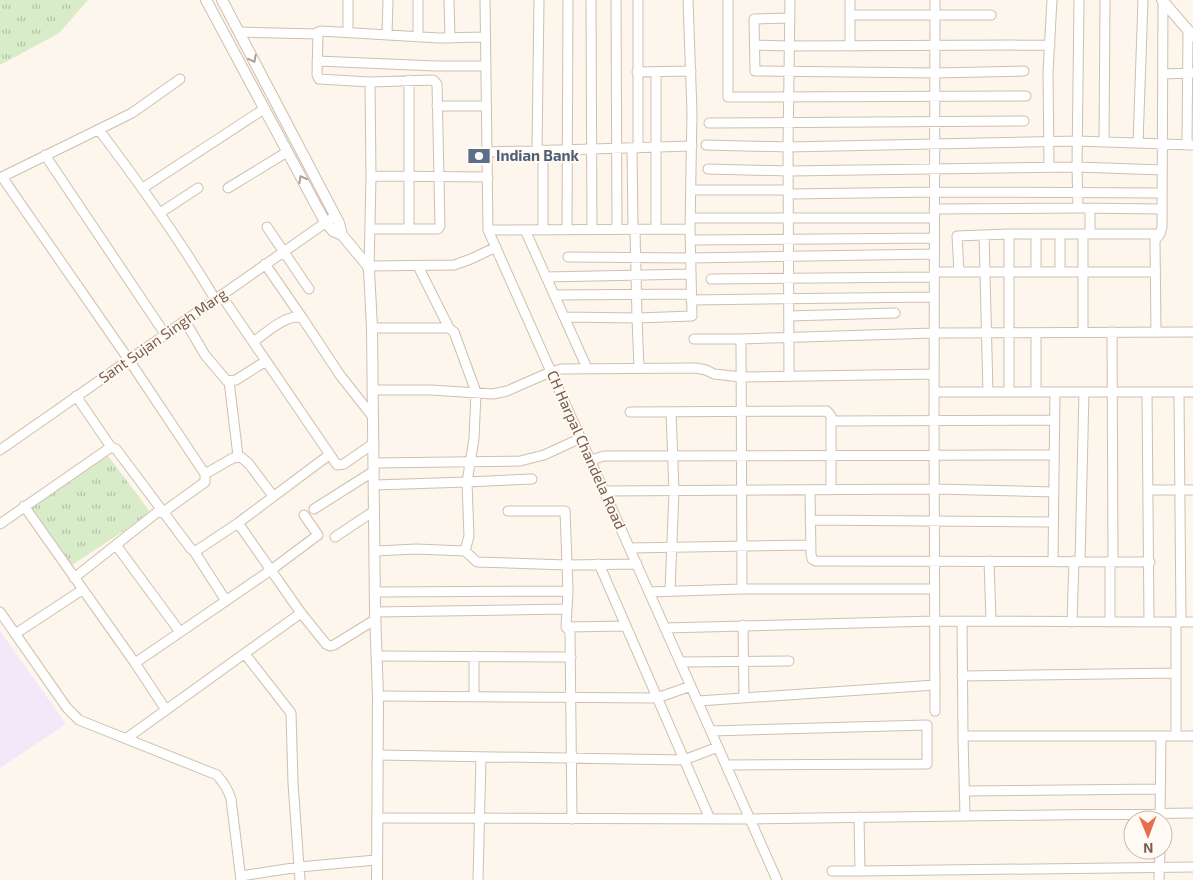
<svg xmlns="http://www.w3.org/2000/svg" width="1193" height="880" font-family="'Exo 2',sans-serif">
<style>
.education{fill:#f3e8fa}
.grass{fill:url(#grass-tufts)}
.lines{fill:none;stroke-linecap:round;stroke-linejoin:round}
.minor-casing{stroke:#d1beb0;stroke-width:11}
.tertiary-casing{stroke:#d1beb0;stroke-width:12}
.minor{stroke:#fff;stroke-width:9}
.tertiary{stroke:#fff;stroke-width:10}
.oneway{stroke:#af9d94}
.labels{text-anchor:middle;stroke-width:4;stroke-linejoin:round;paint-order:stroke}
.service-label{font-size:15px;font-weight:bold;fill:#4e5e75;stroke:#fffaf3;text-anchor:start}
.street-label{font-size:15px;fill:#7a5c4d;stroke:#fffaf3}
</style>
<defs>
<pattern id="grass-tufts" width="24" height="20" patternUnits="userSpaceOnUse" patternTransform="scale(1.25)"><rect width="24" height="20" fill="#d8ecc9"/><path d="M3 7l-1-3M5 7V3M7 7l1-3M15 17l-1-3M17 17v-4M19 17l1-3" fill="none" stroke="#b4c2a5"/></pattern>
</defs>
<rect width="100%" height="100%" fill="#fdf6ec"/>
<path class="education" d="M0,631L66,724L0,768Z"/>
<path class="grass" d="M0,0H88L59,33L0,65Z
M105,452L151,513L72,565L30,507Z"/>
<g class="lines">
<defs>
<path id="minor" d="M449,0L450,38
M485,0L488,230L777,880
M591,0L592,230
M616,0L617,229
M728,0V97L1026,96
M935,0L934,420L935,711
M850,15H991
M790,18L754,19L755,71L935,73L1024,71
M348,31V0
M239,32L318,34
M387,34L388,0
M418,36V0
M755,45L789,46L1050,45
M850,46V0
M317,61L436,66H486
M637,72L691,71
M656,72V229
M1163,74L1193,73
M437,106H486
M709,123L1024,121
M99,130C140,184 180,240 215,299
M1104,142L1105,0
M1138,143L1143,0
M706,145L788,147L1077,141L1193,145
M1187,145L1188,31
M632,148L633,229
M638,148V0
M537,150L539,0
M487,152L692,146
M45,155L165,334
M1049,167L1048,72L1052,0
M708,169L788,171L1077,167L1079,0
M371,176L488,177
M2,177L129,360L205,474V482L162,513
M0,178L132,113L180,79
M143,188L264,109
M228,188L287,152
M692,190H788
M788,194L934,192L1161,193
M1078,208L1077,167L1162,170
M1090,208V234
M934,209L1078,208L1161,209
M160,213L198,188
M691,218H934
M267,227L309,289
M409,228V80
M370,229H438L440,226L437,84L433,80L370,82L319,79L317,75L318,32L321,31L439,38L485,37
M488,230L690,229
M525,230L587,368
M543,230V150
M567,230L568,0
M1060,234V272
M1083,234V332
M984,235L988,392
M690,240L934,238
M568,257L691,258L934,254
M265,264L303,319
M369,266L454,265L471,259L496,247
M418,266L449,328L454,332L476,392L474,439L467,482L532,479
M369,270L371,176L370,82
M934,272H1156
M959,272L957,236L1009,234H1160
M1036,272V234
M546,277L691,274
M711,279L934,277
M221,295L337,465L344,464L374,443
M554,295L691,294
M691,300L934,297
M789,316L895,313
M564,317L637,318L635,229
M185,321L205,355L227,381L236,380L266,361
M372,328H449
M1112,332L1113,561
M1156,332L1155,240L1160,234L1162,227L1163,2
M1036,333V392
M694,339H741L934,333L1193,332
M741,339L742,589
M253,342C265,334 289,311 303,319L340,375L373,417
M639,368L637,318L692,316L690,229L692,112L688,0
M789,376L788,147L790,0
M229,381L238,456
M372,390H431L493,394L507,391L548,373L561,369L696,368L706,370L714,374L741,377L934,374
M934,392H1193
M1009,392V234
M1147,392L1149,622
M1179,393L1181,622
M76,396L111,447
M630,412L827,411L831,416V490
M831,421L1054,420
M0,450L335,216
M591,460L604,456L1054,455
M374,463L520,461L544,455L581,438
M205,474L233,458L241,457L249,464L273,496
M375,485L467,482L469,536L465,551
M810,490L811,554L812,559L816,561L1150,562
M1149,490H1193
M604,491L934,489L1053,492
M24,506L135,663L166,710
M314,509L374,471
M508,511H565L568,591L566,627L570,632L572,819
M810,520L1053,522
M238,523L301,613L326,644L330,646L334,645L376,619
M0,524L111,447L116,449L191,549L196,551L238,523L329,455
M335,537L374,511
M116,545L180,632
M630,548L811,545
M194,551L226,601
M375,551L417,549L465,551L477,562L567,565L637,564
M989,561L991,621
M1053,561L1055,392
M1080,561L1084,392
M599,564L710,819
M74,578L160,510
M670,591L674,491L671,412
M375,592L568,591
M649,592L742,589H934
M0,612L67,708L79,720L217,775C224,783 228,789 231,799L241,880
M375,612L567,609
M962,621L963,736
M1072,622L1074,561
M1110,622V561
M1176,622V736
M743,625L744,697
M566,627L625,626
M665,628L934,621L1193,622
M15,634L82,590
M245,654L291,713L293,783L300,880
M377,656L571,657
M474,656V697
M681,662L789,661
M135,663L271,570L318,535L304,515
M962,676L1176,673
M378,696L657,698L691,686
M698,701L935,685
M711,731L927,725V764L726,765
M127,738L301,613
M378,755L684,760L718,747
M964,791L1160,789
M965,816L963,736H1193
M859,817L860,871L1193,867
M378,818L750,819L1193,813
M1160,820L1161,736
M832,871H860
M241,876L299,867L376,860
M478,880L481,757
M1159,880L1160,850"/>
<path id="tertiary" d="M206,0L325,222L333,231L342,235
M222,0L339,223L342,235L367,265L369,270L372,328L375,612L378,696L377,880
M1162,0L1193,36"/>
</defs>
<use href="#minor" class="minor-casing"/>
<use href="#tertiary" class="tertiary-casing"/>
<use href="#minor" class="minor"/>
<use href="#tertiary" class="tertiary"/>
</g>
<defs><path id="oneway-chevron" d="M-2-3.5L2.5 0L-2 3.5" fill="none" stroke-width="1.6" stroke-linecap="round" stroke-linejoin="round" transform="scale(1.25)"/></defs>
<g class="oneway">
<use href="#oneway-chevron" transform="translate(253 59) rotate(62)"/>
<use href="#oneway-chevron" transform="translate(302 179) rotate(-118)"/>
</g>
<defs>
<symbol id="bank-bare" viewBox="-9 -9 18 18"><path d="M-6-4H6V4H-6ZM0-2.3a2.3 2.3 0 1 0 0 4.6a2.3 2.3 0 1 0 0-4.6Z" fill="#5c6f8a" stroke="#fffaf3" stroke-width="2.5" paint-order="stroke"/></symbol>
</defs>
<g fill-rule="evenodd">
<use href="#bank-bare" x="463" y="140" width="32" height="32"/>
</g>
<g class="labels">
<g class="service-label">
<text x="496" y="161">Indian Bank</text>
</g>
<g class="street-label">
<text transform="translate(163 336) rotate(-35)" y="5">Sant Sujan Singh Marg</text>
<text transform="translate(586 450) rotate(66)" y="5">CH Harpal Chandela Road</text>
</g>
</g>
<g transform="translate(1148 835) rotate(179)"><circle r="24" fill="#fffaf3" stroke="#cabbb1"/>
<path d="M0-4L9 19L0 12L-9 19Z" fill="#e76f51"/>
<text y="-8" font-size="14" font-weight="bold" text-anchor="middle" fill="#7a5c4d">N</text>
</g>
</svg>
